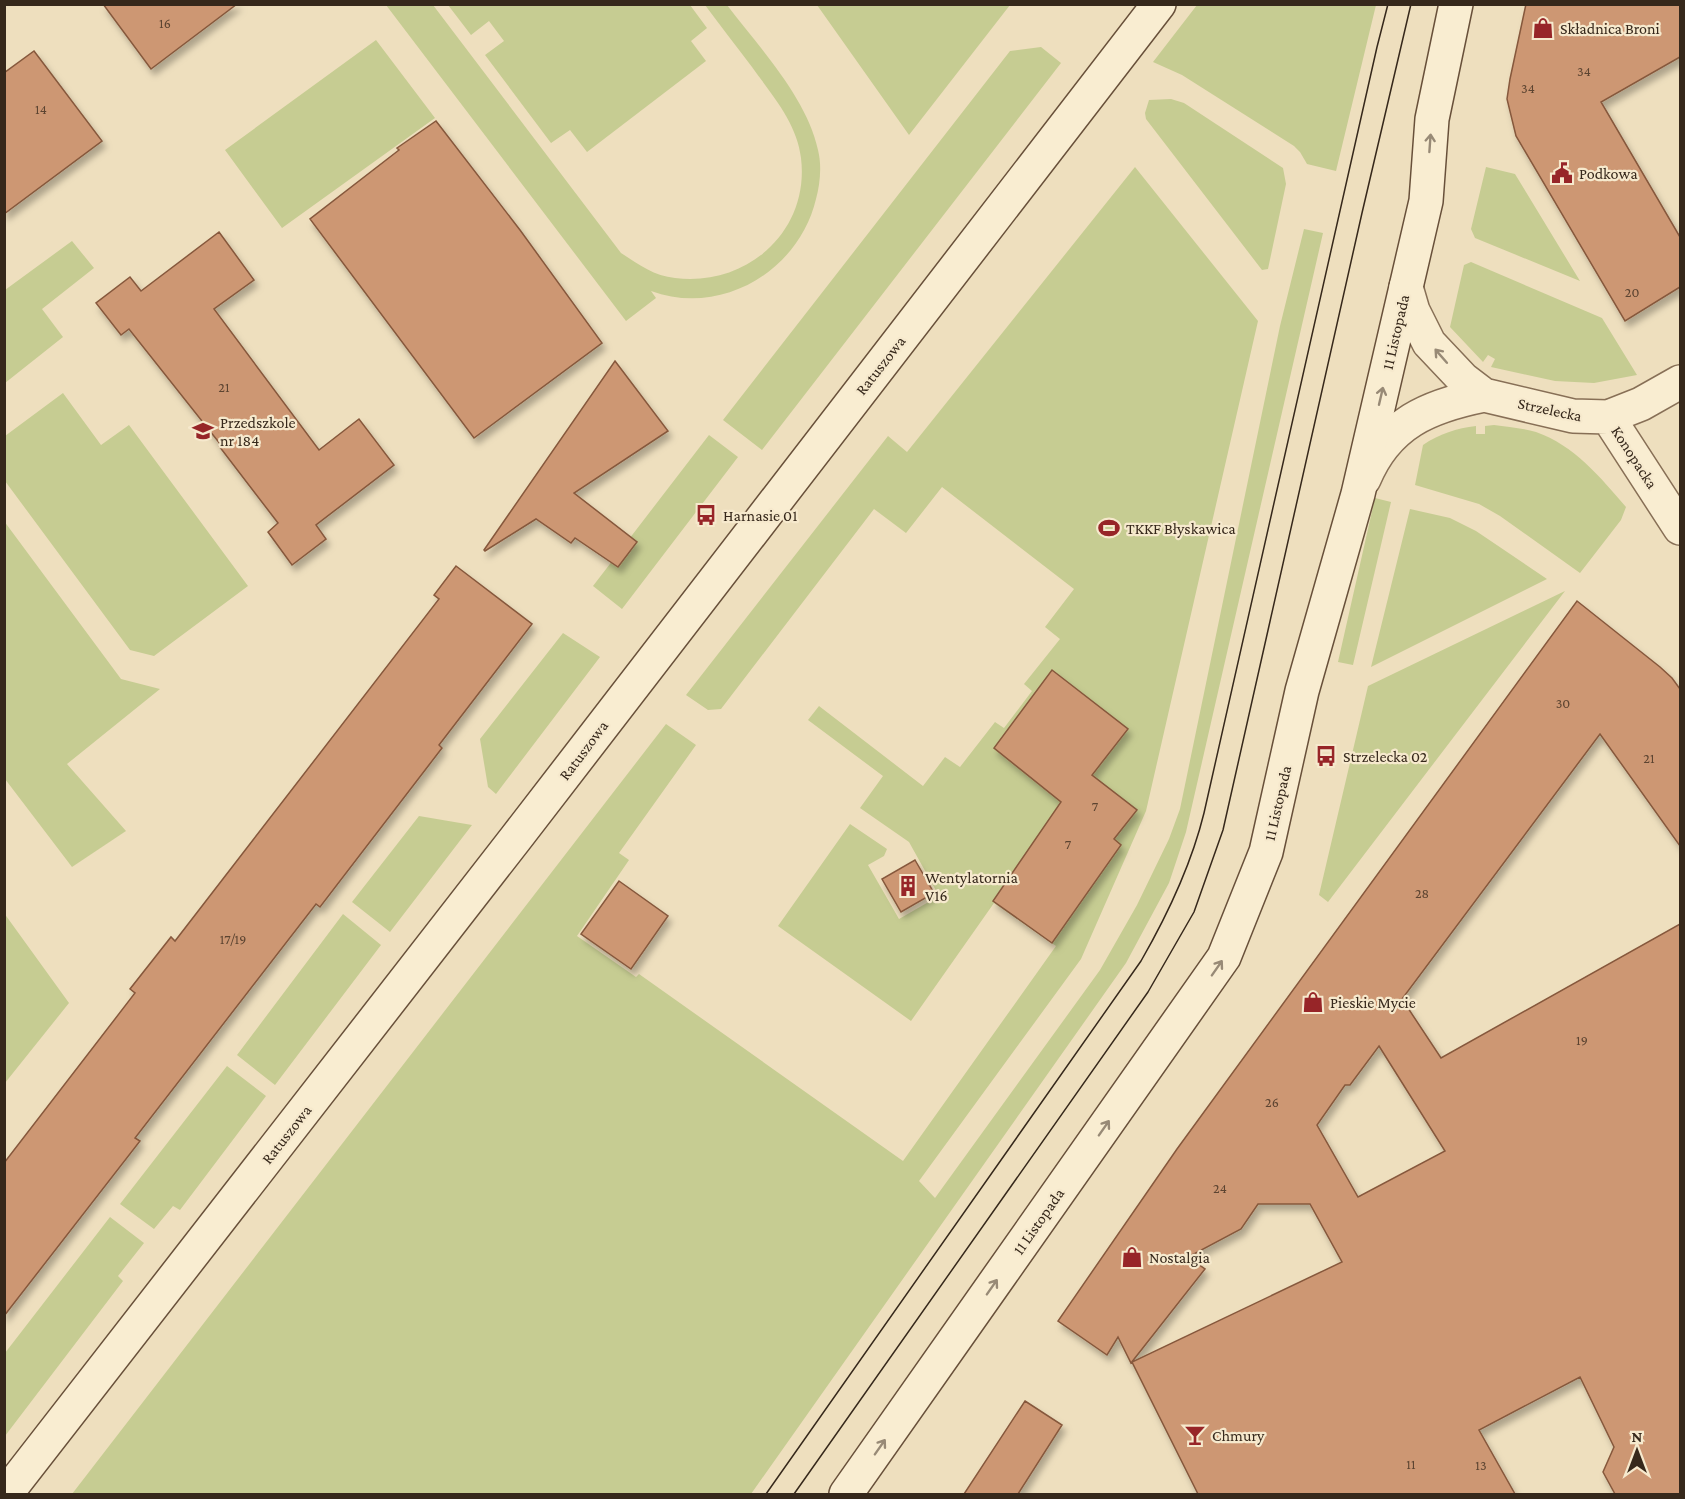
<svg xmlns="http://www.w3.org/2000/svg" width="1685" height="1499" font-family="'Crimson Pro',serif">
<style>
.green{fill:#c6cc92}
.building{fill:#cd9773;stroke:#86583c;stroke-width:1.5;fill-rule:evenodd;filter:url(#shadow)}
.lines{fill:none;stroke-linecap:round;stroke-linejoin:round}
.street-casing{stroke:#876f56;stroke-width:36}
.secondary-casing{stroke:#68503a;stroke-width:36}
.street{stroke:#f9edd1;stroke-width:33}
.secondary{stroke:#f9edd1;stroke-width:33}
.tram{stroke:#36281b;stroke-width:1.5}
.oneway{stroke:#988a76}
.labels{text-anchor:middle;stroke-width:4.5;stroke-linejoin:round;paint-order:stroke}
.number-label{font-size:14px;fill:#5c4431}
.poi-label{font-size:16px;fill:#36281b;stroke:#f6e9cd;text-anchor:start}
.street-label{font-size:16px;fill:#36281b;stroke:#f6e9cd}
</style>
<defs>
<filter id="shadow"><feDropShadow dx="3.5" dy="6" stdDeviation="3" flood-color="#0004"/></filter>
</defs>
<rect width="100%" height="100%" fill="#eedfbe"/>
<path class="green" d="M386,5H433L621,253C638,264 654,276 675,278C746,287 810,232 801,158C797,123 772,95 752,67C736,46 720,25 705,5H727C759,47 807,98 818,150C822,166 820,184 816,199C799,271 721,317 651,291L656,298L626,321Z
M448,5H690L707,28L691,41L706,61L587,152L570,130L551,143L485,55L504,41L489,21L471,35Z
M817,5H1010L909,135Z
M1197,5H1376L1336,171L1307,164L1300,152L1294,146L1182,75L1153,62Z
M376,40L435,118L282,228L225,150Z
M1041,47L1061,63L762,450L723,420L1010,51Z
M1171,99L1184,103L1283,168L1286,184L1268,269L1262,270L1146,119L1145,113L1149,100Z
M1135,167L1258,321L1146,811L1081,959L919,1181L935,1198L1100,970L1137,905L1169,839L1180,809L1280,326L1304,229L1323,233L1186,832L1169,883L1126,963L751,1494H72L666,724L696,745L619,853L629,860L577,936L636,977L639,974L903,1161L1056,946L994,903L911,1021L778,926L850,824L887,849L884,856L868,865L899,919L939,896L909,842L860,808L883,776L808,720L819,706L923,786L945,757L960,767L995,722L1004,728L1032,691L1024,684L1060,639L1045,627L1074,589L942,487L906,533L874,509L721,709L708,710L686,695L888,436L907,452Z
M1486,167L1515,174L1580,281L1475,238L1471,229Z
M72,241L94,268L42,309L63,337L5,383V290Z
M1471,262L1602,318L1637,375L1594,383L1555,381L1491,367L1495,359L1488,355L1483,362L1450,327L1464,265Z
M63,393L101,445L129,425L248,586L154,656L130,650L5,481V436Z
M1494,425C1507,427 1523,428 1536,432C1574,445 1601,478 1626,507L1621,520L1580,573L1500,516L1479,504L1415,485L1423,445C1439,434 1457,428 1476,426V434H1485V426Z
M709,435L738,457L622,609L593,586Z
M1375,498L1391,502L1353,665L1338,662Z
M1410,509L1450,518L1476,531L1547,579L1371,667Z
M4,521L121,679L160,689L67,764L126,831L72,867L5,779Z
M1565,591L1328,902L1319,895L1368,686Z
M563,633L600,657L496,794L488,787L480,739Z
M419,816L472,825L390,932L352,902Z
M4,913L69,1003L5,1083H4Z
M343,914L381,945L275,1085L237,1055Z
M227,1066L266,1096L180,1210L173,1206L154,1229L120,1204Z
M110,1217L144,1243L118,1276L123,1281L5,1436V1353Z"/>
<path class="building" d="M103,4H237L151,69Z
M1526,4H1680V57L1601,102L1680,237V287L1625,321L1516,136L1507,99L1510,79Z
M34,51L102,141L4,214V73Z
M436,121L520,230L602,343L474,438L310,219L399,150L397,148Z
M219,232L254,280L214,309L319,450L359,419L394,465L316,525L326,539L292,565L268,532L278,523L219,446L221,445L129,329L121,335L96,303L130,277L141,291Z
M615,361L668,431L574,493L637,542L618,567L575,538L571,543L536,519L485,551L484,550Z
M456,566L532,624L439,745L442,748L320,907L316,904L135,1138L140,1141L4,1316V1163L135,993L130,989L171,937L175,941L439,599L434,595Z
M1577,601L1660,667L1672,678L1680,689V846L1600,734L1402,999L1441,1058L1680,924V1494H1615L1603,1472L1614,1447L1580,1377L1479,1430L1515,1494H1198L1132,1362L1342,1262L1310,1204H1258L1241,1229L1188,1257L1205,1269L1131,1363L1118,1337L1107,1355L1058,1321L1177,1149ZM1379,1046L1445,1151L1358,1197L1317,1125L1345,1085H1350Z
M1052,670L1128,729L1092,775L1137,810L1114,839L1121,845L1052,943L993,901L1061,802L994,748Z
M915,860L934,893L901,912L882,879Z
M619,881L668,916L631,969L581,934Z
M1025,1401L1062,1425L1018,1494H964Z"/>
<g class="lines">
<defs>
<path id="street" d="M1406,287L1413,311L1429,343L1463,379L1484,395L1573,416L1608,417L1641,404L1680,382
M1608,417L1680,528
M1364,479C1387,423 1429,406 1484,395"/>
<path id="secondary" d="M6,1494L516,838L1159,4
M846,1494L1224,957L1266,852L1302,691L1358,494L1426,201L1432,119L1456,4"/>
</defs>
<use href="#street" class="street-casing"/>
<use href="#secondary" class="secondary-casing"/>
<use href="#street" class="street"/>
<use href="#secondary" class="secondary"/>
<path class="tram" d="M766,1494L1141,961C1168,914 1191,866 1204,813L1377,47L1388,4
M794,1494L1148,992L1194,912L1223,830L1362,213L1411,4"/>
</g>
<defs><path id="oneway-shaft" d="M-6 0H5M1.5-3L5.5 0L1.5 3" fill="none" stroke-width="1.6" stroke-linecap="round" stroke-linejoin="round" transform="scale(1.5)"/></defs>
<g class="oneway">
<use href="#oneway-shaft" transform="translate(1430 143) rotate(-86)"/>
<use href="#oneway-shaft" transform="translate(1441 356) rotate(-131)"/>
<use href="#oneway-shaft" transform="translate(1381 396) rotate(-77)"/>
<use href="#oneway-shaft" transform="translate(1217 968) rotate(-55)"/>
<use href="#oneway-shaft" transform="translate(1104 1128) rotate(-55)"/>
<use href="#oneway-shaft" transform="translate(992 1287) rotate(-55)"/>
<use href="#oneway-shaft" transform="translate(880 1447) rotate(-55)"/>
</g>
<defs>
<symbol id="shop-bare" viewBox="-9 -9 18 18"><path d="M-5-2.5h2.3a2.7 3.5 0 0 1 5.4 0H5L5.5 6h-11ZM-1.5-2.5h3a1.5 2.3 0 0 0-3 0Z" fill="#972528" stroke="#f6e9cd" stroke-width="2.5" paint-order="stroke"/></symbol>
<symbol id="civic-bare" viewBox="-9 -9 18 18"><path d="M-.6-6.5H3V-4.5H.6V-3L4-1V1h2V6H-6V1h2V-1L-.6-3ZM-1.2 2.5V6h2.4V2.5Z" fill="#972528" stroke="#f6e9cd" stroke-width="2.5" paint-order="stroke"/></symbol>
<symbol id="school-bare" viewBox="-9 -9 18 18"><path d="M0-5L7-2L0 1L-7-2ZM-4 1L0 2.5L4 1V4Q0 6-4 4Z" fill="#972528" stroke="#f6e9cd" stroke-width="2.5" paint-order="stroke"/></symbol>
<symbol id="bus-bare" viewBox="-9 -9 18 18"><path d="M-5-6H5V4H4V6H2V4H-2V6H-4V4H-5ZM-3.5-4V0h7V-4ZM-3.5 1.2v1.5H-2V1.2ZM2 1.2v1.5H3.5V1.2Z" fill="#972528" stroke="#f6e9cd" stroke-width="2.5" paint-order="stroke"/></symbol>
<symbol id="stadium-bare" viewBox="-9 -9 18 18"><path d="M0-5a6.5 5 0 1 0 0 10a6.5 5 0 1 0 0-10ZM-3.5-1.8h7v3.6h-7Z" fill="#972528" stroke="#f6e9cd" stroke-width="2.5" paint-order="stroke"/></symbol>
<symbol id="building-bare" viewBox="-9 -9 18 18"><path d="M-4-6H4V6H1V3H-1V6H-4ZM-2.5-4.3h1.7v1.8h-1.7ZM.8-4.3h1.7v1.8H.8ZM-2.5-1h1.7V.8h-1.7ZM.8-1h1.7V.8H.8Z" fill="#972528" stroke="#f6e9cd" stroke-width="2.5" paint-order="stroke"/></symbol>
<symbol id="bar-bare" viewBox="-9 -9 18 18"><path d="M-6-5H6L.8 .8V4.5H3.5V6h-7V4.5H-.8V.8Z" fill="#972528" stroke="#f6e9cd" stroke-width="2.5" paint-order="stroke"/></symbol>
</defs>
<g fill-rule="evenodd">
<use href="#shop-bare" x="1528" y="13" width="30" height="30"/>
<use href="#civic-bare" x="1547" y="158" width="30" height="30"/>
<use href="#school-bare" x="188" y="416" width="30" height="30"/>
<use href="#bus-bare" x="691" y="500" width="30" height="30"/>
<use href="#stadium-bare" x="1094" y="513" width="30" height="30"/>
<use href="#bus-bare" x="1311" y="741" width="30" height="30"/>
<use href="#building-bare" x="893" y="871" width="30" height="30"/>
<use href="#shop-bare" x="1298" y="987" width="30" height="30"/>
<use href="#shop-bare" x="1117" y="1242" width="30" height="30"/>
<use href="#bar-bare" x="1180" y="1420" width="30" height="30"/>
</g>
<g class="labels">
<g class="number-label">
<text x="165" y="28">16</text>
<text x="1584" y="76">34</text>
<text x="1528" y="93">34</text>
<text x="41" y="114">14</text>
<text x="1632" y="297">20</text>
<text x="224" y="392">21</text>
<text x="1563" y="708">30</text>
<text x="1649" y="763">21</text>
<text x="1095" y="811">7</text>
<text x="1068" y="849">7</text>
<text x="1422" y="898">28</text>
<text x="233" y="944">17/19</text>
<text x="1582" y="1045">19</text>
<text x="1272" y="1107">26</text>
<text x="1220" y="1193">24</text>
<text x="1411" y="1469">11</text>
<text x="1481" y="1470">13</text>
</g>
<g class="poi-label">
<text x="1560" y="34">Składnica Broni</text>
<text x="1579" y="179">Podkowa</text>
<text x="220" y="428">Przedszkole<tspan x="220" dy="18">nr 184</tspan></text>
<text x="723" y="521">Harnasie 01</text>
<text x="1126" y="534">TKKF Błyskawica</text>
<text x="1343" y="762">Strzelecka 02</text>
<text x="925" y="883">Wentylatornia<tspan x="925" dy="18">V16</tspan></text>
<text x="1330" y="1008">Pieskie Mycie</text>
<text x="1149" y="1263">Nostalgia</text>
<text x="1212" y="1441">Chmury</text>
</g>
<g class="street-label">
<text transform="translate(1395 332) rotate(-77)" y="6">11 Listopada</text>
<text transform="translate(880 365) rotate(-52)" y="6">Ratuszowa</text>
<text transform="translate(1550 409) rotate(12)" y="6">Strzelecka</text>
<text transform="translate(1635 457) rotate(57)" y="6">Konopacka</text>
<text transform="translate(583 750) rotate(-53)" y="6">Ratuszowa</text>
<text transform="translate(1277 803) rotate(-77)" y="6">11 Listopada</text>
<text transform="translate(286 1134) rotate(-52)" y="6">Ratuszowa</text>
<text transform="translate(1038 1221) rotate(-55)" y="6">11 Listopada</text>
</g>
</g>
<rect width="1685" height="1499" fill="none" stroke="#36281b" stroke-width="12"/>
<g transform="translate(1637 1451)" stroke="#f6e9cd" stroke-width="4.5" paint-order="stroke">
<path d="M0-4.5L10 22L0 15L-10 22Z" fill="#36281b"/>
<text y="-9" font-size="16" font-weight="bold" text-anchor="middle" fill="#36281b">N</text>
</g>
</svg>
